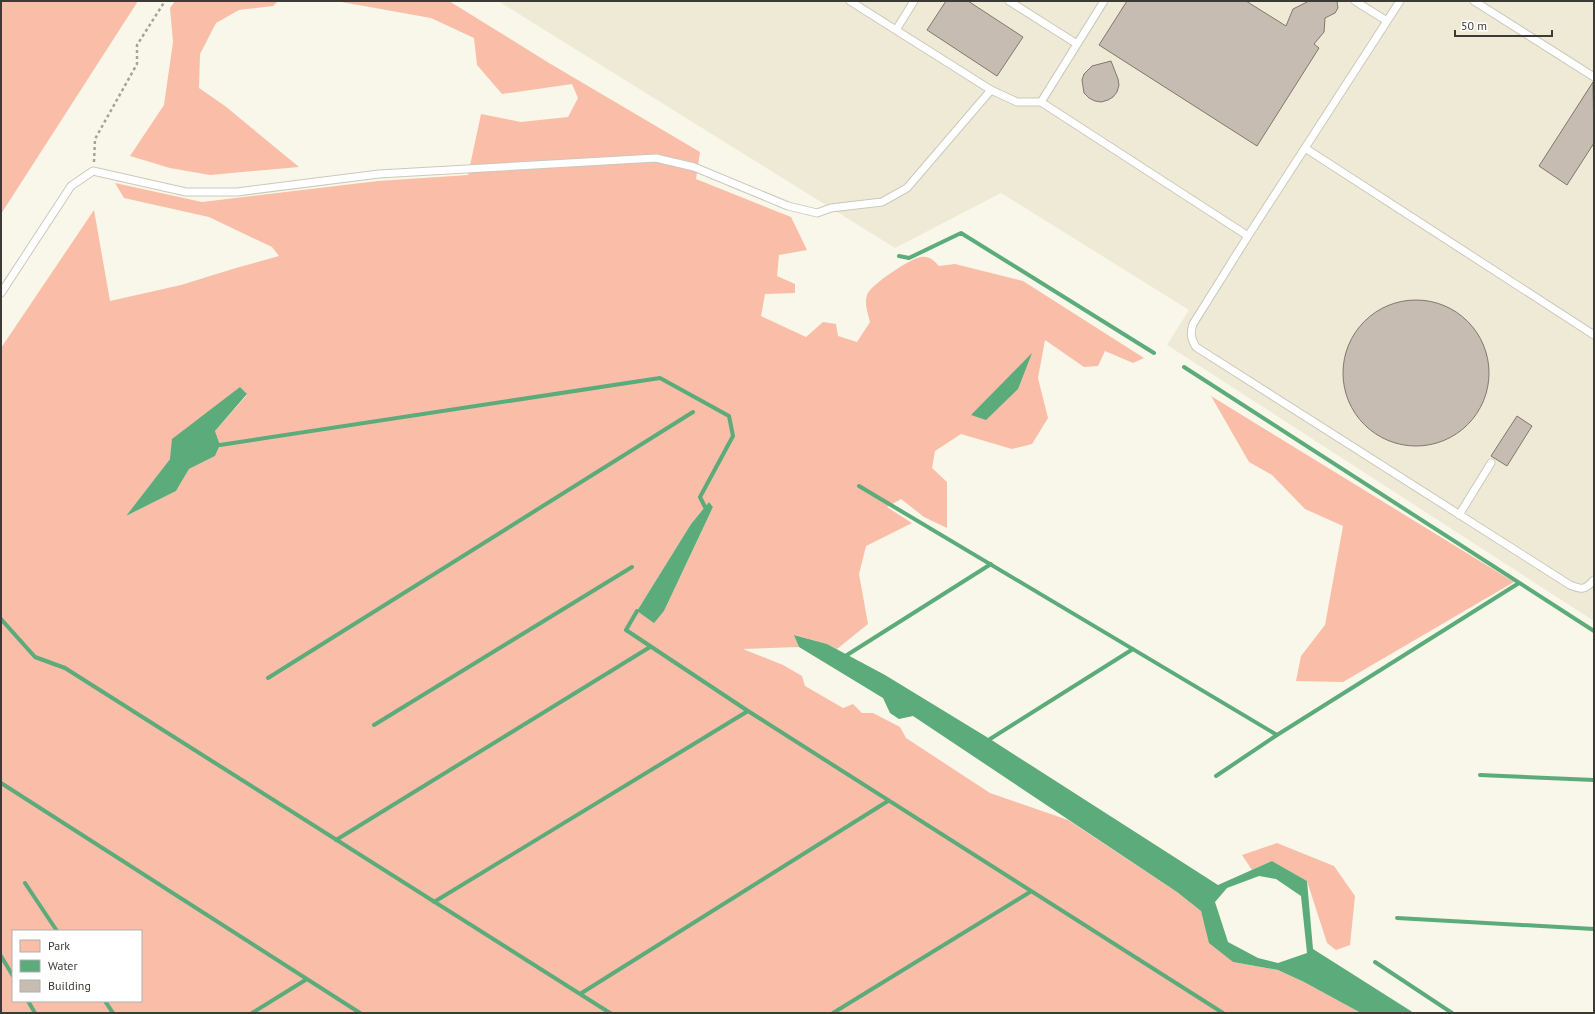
<svg xmlns="http://www.w3.org/2000/svg" width="1595" height="1014" font-family="'PT Sans',sans-serif">
<style>
.built{fill:#eeead6}
.green{fill:#f9bda8;fill-rule:evenodd}
.water{fill:#5bab7b;fill-rule:evenodd}
.lines{fill:none;stroke-linecap:round;stroke-linejoin:round}
.stream{stroke:#5bab7b;stroke-width:4}
.building{fill:#c6bcb2;stroke:#80776d}
.service-casing{stroke:#cbc9bc;stroke-width:9}
.path{stroke:#a5a399;stroke-width:2.5;stroke-dasharray:3 3;stroke-linecap:butt}
.service{stroke:#fff;stroke-width:7}
</style>
<rect width="100%" height="100%" fill="#f9f7e9"/>
<path class="built" d="M498,1H1594V621L1167,345L1189,310L1001,193L895,248Z"/>
<path class="green" d="M1,1H138L1,214Z
M175,1H278L273,6L239,10L216,23L200,54L199,88L225,106L299,167L210,175L170,168L130,156L164,105L173,42L170,8Z
M336,1H449L549,63L700,152L696,179L791,217L807,250L779,255L777,276L795,284V293L765,294L761,316L806,337L823,322L836,324L838,336L857,342L870,322C868,314 864,304 867,295C870,285 911,258 921,257C930,256 934,261 939,266L955,264L1023,281L1144,358L1133,363L1105,351L1098,366L1084,367L1045,340L1038,378L1048,418L1032,444L1012,449L961,434L935,451L932,468L947,482V528L924,517L901,499L887,507L912,523L866,546L859,574L868,624L837,649L827,644L795,635L799,647L743,649L783,665L802,676L805,686L843,708L853,704L862,713H873L900,727L906,738L990,793L1068,820L1177,892L1201,911L1210,943L1233,962L1278,970L1304,982L1361,1013H1V348L94,210L110,301L181,285L236,268L279,256L272,247L209,217L124,198L115,183L202,202L378,181L468,175L481,114L521,122L568,117L578,98L572,84L502,94L477,65L474,38L431,18ZM240,387L247,395L215,431L220,445L215,456L189,469L176,491L126,516L170,459ZM709,502L713,507L664,611L654,622L637,611L691,524ZM13,931H141V1001H13Z
M1211,396L1514,582L1343,682L1296,681L1301,656L1325,625L1343,526L1305,509L1272,475L1249,462Z
M1277,843L1334,866L1355,896L1350,945L1336,950L1327,943L1307,881L1272,861L1252,870L1242,855Z"/>
<path class="water" d="M1032,353L1018,389L986,420L971,415Z
M240,387L247,394L215,431L220,445L215,456L189,469L176,491L126,516L170,459L172,439Z
M709,502L713,507L664,611L654,623L637,611L691,524Z
M794,635L827,644L885,675L990,739L1218,885L1272,861L1307,881L1313,949L1414,1013H1361L1304,982L1278,970L1233,962L1209,943L1201,911L1177,892L913,716L899,719L890,713L883,698L799,647ZM1259,876L1276,879L1301,896L1307,953L1278,963L1258,958L1228,942L1215,902L1227,888Z"/>
<g class="lines">
<path class="stream" d="M899,256L909,258L961,233L1154,353
M1184,367L1594,631
M220,445L660,378L729,416L733,436L700,497L705,507
M859,486L1277,735
M637,611L626,630L748,711L1223,1013
M1,619L35,657L65,668L610,1013
M847,655L991,564
M268,678L693,412
M374,725L632,567
M990,739L1133,649
M1480,775L1594,780
M1216,776L1277,735L1519,583
M1,783L360,1013
M336,840L650,647
M25,883L57,931
M434,902L748,711
M1397,918L1594,929
M1,956L13,976
M1375,962L1452,1013
M580,994L888,801
M28,1001L35,1013
M105,1001L113,1013
M252,1013L307,979
M833,1013L1030,892"/>
</g>
<path class="building" d="M946,1H968L1023,37L997,76L927,30Z
M1127,1H1246L1286,26L1293,9L1309,1H1337L1338,8L1335,13L1325,18L1324,32L1314,44L1319,48L1257,146L1099,45Z
M1111,61L1118,79L1119,85L1117,92L1113,97L1108,100L1101,102L1095,101L1089,98L1084,93L1082,80L1084,74L1092,66Z
M1593,82L1594,143L1567,185L1539,166Z
M1343 373a73 73 0 1 1 146 0a73 73 0 1 1-146 0Z
M1517,416L1532,426L1507,466L1491,456Z"/>
<g class="lines">
<defs>
<path id="service" d="M850,1L991,90L1017,102H1041L1248,236
M1009,1L1077,44
M1355,1L1387,21
M1400,1L1248,236L1193,324C1190,334 1191,339 1196,347L1570,585C1582,590 1585,590 1594,580
M1474,1L1594,77
M896,30L914,1
M1041,102L1104,1
M1305,148L1594,335
M1,293L71,186L93,171L186,192H237L379,174L656,158L694,167L788,206L817,213L831,208L882,202L907,188L991,90
M1459,515L1491,463"/>
</defs>
<use href="#service" class="service-casing"/>
<path class="path" d="M94,162L95,139L137,64V45L165,1"/>
<use href="#service" class="service"/>
</g>
<rect width="1595" height="1014" fill="none" stroke="#3b3a35" stroke-width="4"/>
<rect x="12" y="930" width="130" height="72" fill="#ffffff" stroke="#b1b0ae"/>
<rect x="20" y="940" width="20" height="12" fill="#f9bda8" stroke="#b1b0ae"/>
<text x="48" y="950" font-size="12" fill="#3b3a35">Park</text>
<rect x="20" y="960" width="20" height="12" fill="#5bab7b" stroke="#b1b0ae"/>
<text x="48" y="970" font-size="12" fill="#3b3a35">Water</text>
<rect x="20" y="980" width="20" height="12" fill="#c6bcb2" stroke="#b1b0ae"/>
<text x="48" y="990" font-size="12" fill="#3b3a35">Building</text>
<path d="M1455 30v6h97v-6" fill="none" stroke="#3b3a35" stroke-width="2"/>
<text x="1461" y="30" font-size="12" fill="#3b3a35" stroke="#ffffff" stroke-width="3" paint-order="stroke">50 m</text>
</svg>
